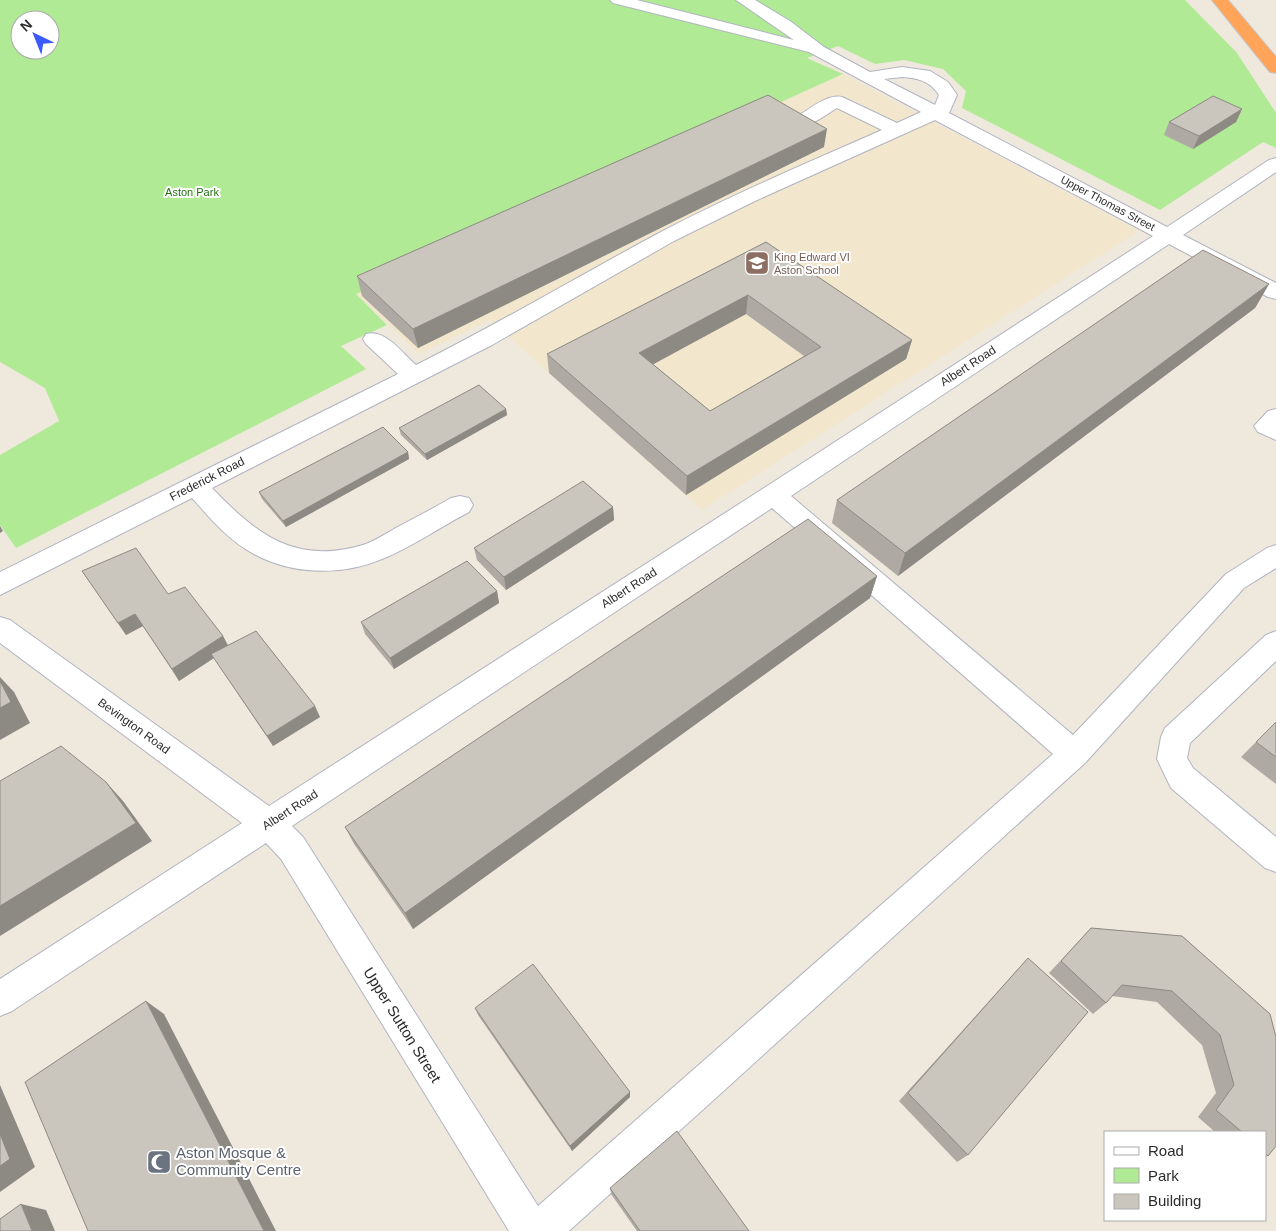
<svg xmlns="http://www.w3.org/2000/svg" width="1276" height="1231" font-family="Arial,sans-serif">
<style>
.education{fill:#f2e6cc}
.green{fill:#b0ea95;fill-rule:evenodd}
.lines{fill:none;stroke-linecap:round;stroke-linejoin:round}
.minor-casing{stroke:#b1b4c1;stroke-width:2}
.highway-casing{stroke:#c8c8c8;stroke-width:2}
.minor{fill:#fff;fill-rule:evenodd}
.highway{fill:#ffa458;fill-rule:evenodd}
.wall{fill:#aea9a3;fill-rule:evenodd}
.shaded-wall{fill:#8d8a84}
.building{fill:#cac5bd;stroke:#8d8a84;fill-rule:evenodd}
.labels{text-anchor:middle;stroke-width:4;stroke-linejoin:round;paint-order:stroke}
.far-park-label{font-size:11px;fill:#257114;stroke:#fff}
.far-street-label{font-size:11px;fill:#2c2c2c;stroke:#fff}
.far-education-label{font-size:11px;fill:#785e54;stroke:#fff;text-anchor:start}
.street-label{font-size:12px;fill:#2c2c2c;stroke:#fff}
.near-street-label{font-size:15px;fill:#2c2c2c;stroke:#fff}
.near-worship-label{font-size:15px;fill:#5b616d;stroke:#fff;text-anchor:start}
</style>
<rect width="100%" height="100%" fill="#efe8dd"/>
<path class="education" d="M843,74L1139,231L702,510L490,320L419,354L356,294Z"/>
<path class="green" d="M0,0H1185L1237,53L1276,113V148L1263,142L1160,210L962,108L966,91L943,69L904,60L875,64L838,46L807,58L843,74L356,294L387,325L341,346L366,369L16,548L0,525V455L59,421L45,388L0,362ZM20,20H50V50H20Z"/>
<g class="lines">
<defs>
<path id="minor" d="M610,0H637L794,40L736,0H755L790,21L824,47L870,72L902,67L930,71L948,82L957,95L949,113L1167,227L1269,160L1276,158V172L1183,235L1276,283V299L1268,297L1169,244L791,496L1073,735L1226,574L1267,548L1276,545V568L1244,588L1085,763L569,1231H509L281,859L266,843L12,1011L0,1016V979L242,823L0,643V617L10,620L269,806L764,488L1153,236L935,120L755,201L674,241L492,345L212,488C258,536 297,566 366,544C376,540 385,534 394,529C413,519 432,509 451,498L460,496L469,498L473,505L469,512C442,526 410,548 382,559C342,576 293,575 254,554C229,541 210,518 192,498L0,595V572L398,374L366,344L363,339L366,334C386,329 402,353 416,365C498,324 577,277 659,233C731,195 807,163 882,130L837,108C825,115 812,127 798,124L795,120L798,116C810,109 827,94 842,97L897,123L921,112L809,52L613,3ZM902,77C918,78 930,81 939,95L935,105L884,79ZM772,508L1053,754L538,1206L303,837L292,826Z
M1276,409V440L1258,432L1254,426L1268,411Z
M1276,631V661L1190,743L1187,758L1193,768L1276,837V872L1265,868L1171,788L1157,759L1161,737L1165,728L1266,635Z"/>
<path id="highway" d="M1212,0H1228L1276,57V73L1270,72Z"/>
</defs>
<use href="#minor" class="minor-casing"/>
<use href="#highway" class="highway-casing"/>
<use href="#minor" class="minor"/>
<use href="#highway" class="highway"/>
</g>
<path class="wall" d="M1242,109L1236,122L1193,149L1164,135L1169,122Z
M824,147L418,348L362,296L357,276Z
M766,242L912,340L906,359L686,495L549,373L547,354ZM746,314L804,356L710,411L653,364Z
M1269,284L1255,308L898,576L832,523L837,500Z
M506,409L507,415L427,460L401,435L399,428Z
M408,452L409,459L286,527L262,499L259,492Z
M613,507L614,520L506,590L477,560L474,548Z
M82,571L168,594L223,636L228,645L320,717L273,746L214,658L179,681L143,626L126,635Z
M877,576L870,598L413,929L354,844L345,827Z
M497,591L499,603L394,669L365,634L361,622Z
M1276,722V784L1241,757Z
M1091,928L1182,936L1270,1014L1276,1037V1146L1268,1156L1265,1157V1132H1215L1198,1117L1216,1093L1202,1045L1157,1002L1112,996L1106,1003L1093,1014L1049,973L1079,941Z
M1028,958L968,1155L957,1162L899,1101Z
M475,1008L630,1097L572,1151L478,1015Z
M610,1188L749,1231H637L611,1194Z"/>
<path class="shaded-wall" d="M1242,109L1236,122L1193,149L1199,136Z
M827,129L824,147L418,348L413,329Z
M1269,284L1255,308L898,576L905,553Z
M748,295L746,314L639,372V353Z
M912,340L906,359L686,495L687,476Z
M506,409L507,415L427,460L425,454Z
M408,452L409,459L286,527L283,521Z
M613,507L614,520L506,590L504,577Z
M0,526L3,531L0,533Z
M877,576L870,598L413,929L405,913Z
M497,591L499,603L394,669L390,658Z
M135,614L143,626L126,635L118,623Z
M223,636L229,648L179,681L172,669Z
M0,677L14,692L30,723L0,740Z
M315,706L320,717L273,746L267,736Z
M106,782L123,801L152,841L0,936V906Z
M146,1001L164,1014L276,1231H264Z
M0,1085L35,1167L0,1192Z
M630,1092V1097L572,1151L570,1146Z
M21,1204L46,1210L55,1231H32Z"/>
<path class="building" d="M768,95L827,129L413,329L357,276Z
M1213,96L1242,109L1199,136L1169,122Z
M766,242L912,340L687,476L547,354ZM748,295L821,347L710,411L639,353Z
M1203,250L1269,284L905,553L837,500Z
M479,385L506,409L425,454L399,428Z
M383,427L408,452L283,521L259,492Z
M583,481L613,507L504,577L474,548Z
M808,519L877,576L405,913L345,827Z
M136,548L168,594L185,587L223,636L172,669L135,614L118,623L82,571Z
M467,561L497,591L390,658L361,622Z
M256,631L315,706L267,736L211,654Z
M0,681L11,702L0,708Z
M1276,722V757L1256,742Z
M61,746L106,782L136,823L0,906V781Z
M1091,928L1182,936L1270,1014L1276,1037V1146L1268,1156L1265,1153V1132H1242L1216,1110L1234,1085L1220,1035L1172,991L1122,985L1106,1003L1061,961Z
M1028,958L1088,1012L968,1155L908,1093Z
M533,964L630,1092L570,1146L475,1008Z
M146,1001L264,1231H88L25,1082Z
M677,1131L749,1231H640L610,1188Z
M0,1134L10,1159L0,1166Z
M21,1204L32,1231H0V1219Z"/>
<defs>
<symbol id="school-square" viewBox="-11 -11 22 22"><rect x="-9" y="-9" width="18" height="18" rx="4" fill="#8d6e63" stroke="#fff"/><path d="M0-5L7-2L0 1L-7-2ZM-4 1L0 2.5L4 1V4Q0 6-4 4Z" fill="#fff"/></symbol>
<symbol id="mosque-square" viewBox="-11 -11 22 22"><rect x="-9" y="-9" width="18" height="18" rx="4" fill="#6b7280" stroke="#fff"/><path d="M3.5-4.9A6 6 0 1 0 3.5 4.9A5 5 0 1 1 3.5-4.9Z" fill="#fff"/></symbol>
</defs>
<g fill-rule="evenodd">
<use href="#school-square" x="743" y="249" width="28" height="28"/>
<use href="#mosque-square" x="145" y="1148" width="28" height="28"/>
</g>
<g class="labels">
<g class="far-park-label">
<text x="192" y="196">Aston Park</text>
</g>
<g class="far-street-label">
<text transform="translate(1108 203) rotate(28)" y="4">Upper Thomas Street</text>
</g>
<g class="far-education-label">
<text x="774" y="261">King Edward VI<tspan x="774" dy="13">Aston School</tspan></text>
</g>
<g class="street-label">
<text transform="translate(968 366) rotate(-33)" y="4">Albert Road</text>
<text transform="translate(207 479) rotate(-27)" y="4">Frederick Road</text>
<text transform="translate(629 588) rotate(-33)" y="4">Albert Road</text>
<text transform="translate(134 726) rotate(36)" y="4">Bevington Road</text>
<text transform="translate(290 810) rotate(-33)" y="4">Albert Road</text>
</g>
<g class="near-street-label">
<text transform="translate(402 1025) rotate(58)" y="5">Upper Sutton Street</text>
</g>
<g class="near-worship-label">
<text x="176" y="1158">Aston Mosque &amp;<tspan x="176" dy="17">Community Centre</tspan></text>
</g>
</g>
<rect x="1104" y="1131" width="162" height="90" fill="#ffffff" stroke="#ababab"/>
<rect x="1114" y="1147" width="25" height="8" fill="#ffffff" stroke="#ababab"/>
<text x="1148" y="1156" font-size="15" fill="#2c2c2c">Road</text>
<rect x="1114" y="1168" width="25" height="15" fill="#b0ea95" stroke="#ababab"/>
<text x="1148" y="1181" font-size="15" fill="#2c2c2c">Park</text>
<rect x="1114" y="1194" width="25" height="15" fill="#cac5bd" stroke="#ababab"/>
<text x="1148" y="1206" font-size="15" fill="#2c2c2c">Building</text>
<g transform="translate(35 35) rotate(317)"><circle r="24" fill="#ffffff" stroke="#ababab"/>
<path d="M0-4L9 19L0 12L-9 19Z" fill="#3a5aff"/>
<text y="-8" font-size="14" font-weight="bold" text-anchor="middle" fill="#2c2c2c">N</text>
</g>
</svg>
